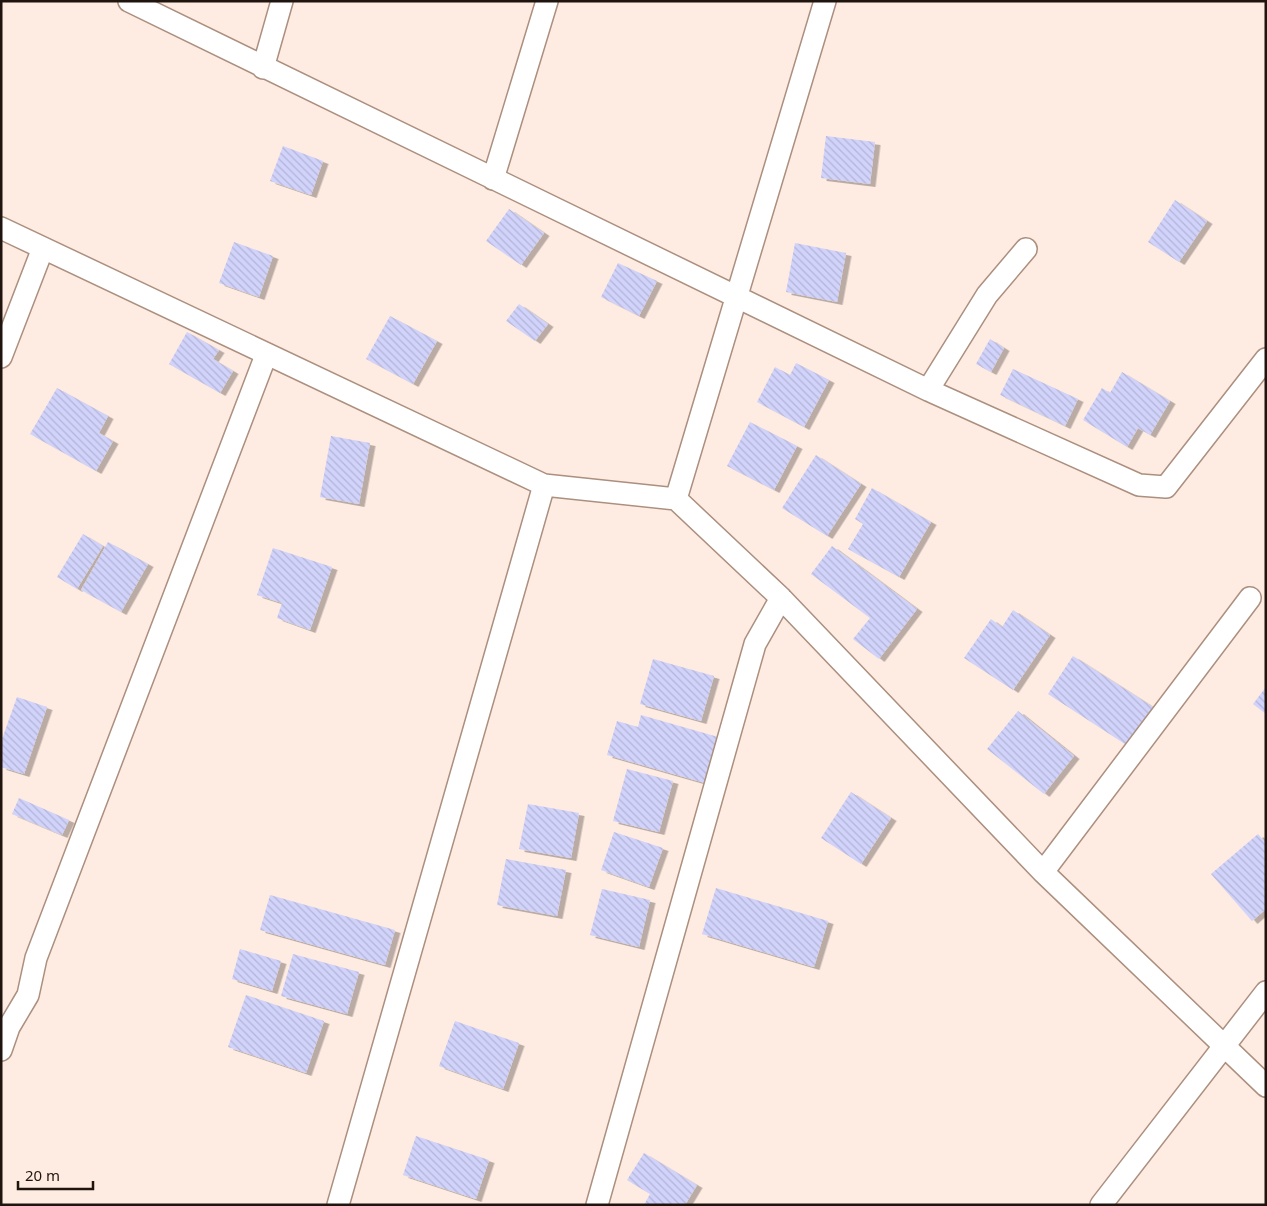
<svg xmlns="http://www.w3.org/2000/svg" width="1267" height="1206" font-family="'Noto Sans',sans-serif">
<style>
.building{fill:url(#building-back-hatch);filter:url(#shadow)}
.lines{fill:none;stroke-linecap:round;stroke-linejoin:round}
.street-casing{stroke:#ab8f7f;stroke-width:24}
.street{stroke:#fff;stroke-width:21}
</style>
<defs>
<pattern id="building-back-hatch" width="6" height="6" patternUnits="userSpaceOnUse" patternTransform="scale(1.25)"><rect width="6" height="6" fill="#d1d3fb"/><path d="M-1 5l2 2M0 0l6 6M5-1l2 2" fill="none" stroke="#b3b4d6"/></pattern>
<filter id="shadow"><feDropShadow dx="5.5" dy="3" stdDeviation="0" flood-color="#0004"/></filter>
</defs>
<rect width="100%" height="100%" fill="#feebe1"/>
<path class="building" d="M826,136L875,142L870,184L821,178Z
M283,146L323,161L311,195L270,181Z
M1175,200L1207,221L1179,262L1148,242Z
M509,209L544,233L521,265L486,241Z
M234,242L273,256L259,297L219,283Z
M795,243L846,253L837,302L786,292Z
M618,263L657,281L639,316L601,297Z
M519,304L548,324L535,341L506,321Z
M390,316L437,341L413,384L366,359Z
M187,332L219,350L213,359L233,371L220,393L169,364Z
M990,339L1004,348L991,372L976,364Z
M796,363L829,380L804,427L757,402L775,367L790,375Z
M1013,369L1078,399L1065,426L1000,395Z
M1122,372L1170,401L1150,435L1138,428L1127,447L1083,420L1102,388L1110,393Z
M57,388L108,416L99,433L113,441L96,471L30,434Z
M750,422L797,446L774,490L727,466Z
M331,436L370,443L359,504L320,497Z
M816,455L861,484L827,536L782,508Z
M872,488L931,522L899,577L848,549L863,524L855,519Z
M83,534L103,546L77,589L57,577Z
M108,542L148,564L121,612L81,590Z
M832,546L917,609L879,659L853,639L870,618L811,574Z
M273,548L332,567L310,630L277,618L282,603L257,595Z
M1013,610L1050,635L1013,690L964,658L991,619L1002,627Z
M1073,656L1153,707L1128,746L1048,694Z
M653,659L714,676L701,721L640,704Z
M1266,687V714L1253,704Z
M17,697L47,707L24,774L1,767V742Z
M1018,711L1074,756L1044,794L987,749Z
M641,715L718,737L705,783L607,755L617,721L638,727Z
M627,769L673,781L659,832L613,821Z
M851,792L891,818L861,864L821,838Z
M19,798L69,820L62,835L12,814Z
M528,804L579,813L571,858L519,849Z
M614,832L663,848L649,887L601,870Z
M1258,834L1266,843V909L1252,921L1211,874Z
M506,859L566,870L557,916L497,905Z
M716,888L828,921L814,967L702,934Z
M602,889L650,900L639,947L590,935Z
M270,895L395,930L385,965L260,930Z
M240,949L281,961L272,991L232,979Z
M293,954L359,972L347,1014L281,996Z
M246,995L324,1021L306,1073L228,1047Z
M455,1021L519,1043L503,1089L439,1066Z
M416,1136L489,1160L476,1199L403,1175Z
M644,1153L697,1185L685,1205H644L650,1194L627,1180Z"/>
<g class="lines">
<defs>
<path id="street" d="M129,1L928,390L1139,485L1166,487L1266,359
M263,68L282,1
M493,179L547,1
M1,228L544,485L676,499L781,598L1043,872L1266,1086
M1,357L43,248
M928,390L987,295L1026,249
M676,499L825,1
M1043,872L1250,598
M1,1050L9,1027L28,995L36,958L266,355
M338,1205L544,485
M597,1205L755,644L781,598
M1101,1205L1266,992"/>
</defs>
<use href="#street" class="street-casing"/>
<use href="#street" class="street"/>
</g>
<rect width="1267" height="1206" fill="none" stroke="#1f150e" stroke-width="5"/>
<path d="M18 1181v8h75v-8" fill="none" stroke="#1f150e" stroke-width="2.5"/>
<text x="25" y="1181" font-size="15" fill="#1f150e" stroke="#feebe1" stroke-width="4" paint-order="stroke">20 m</text>
</svg>
